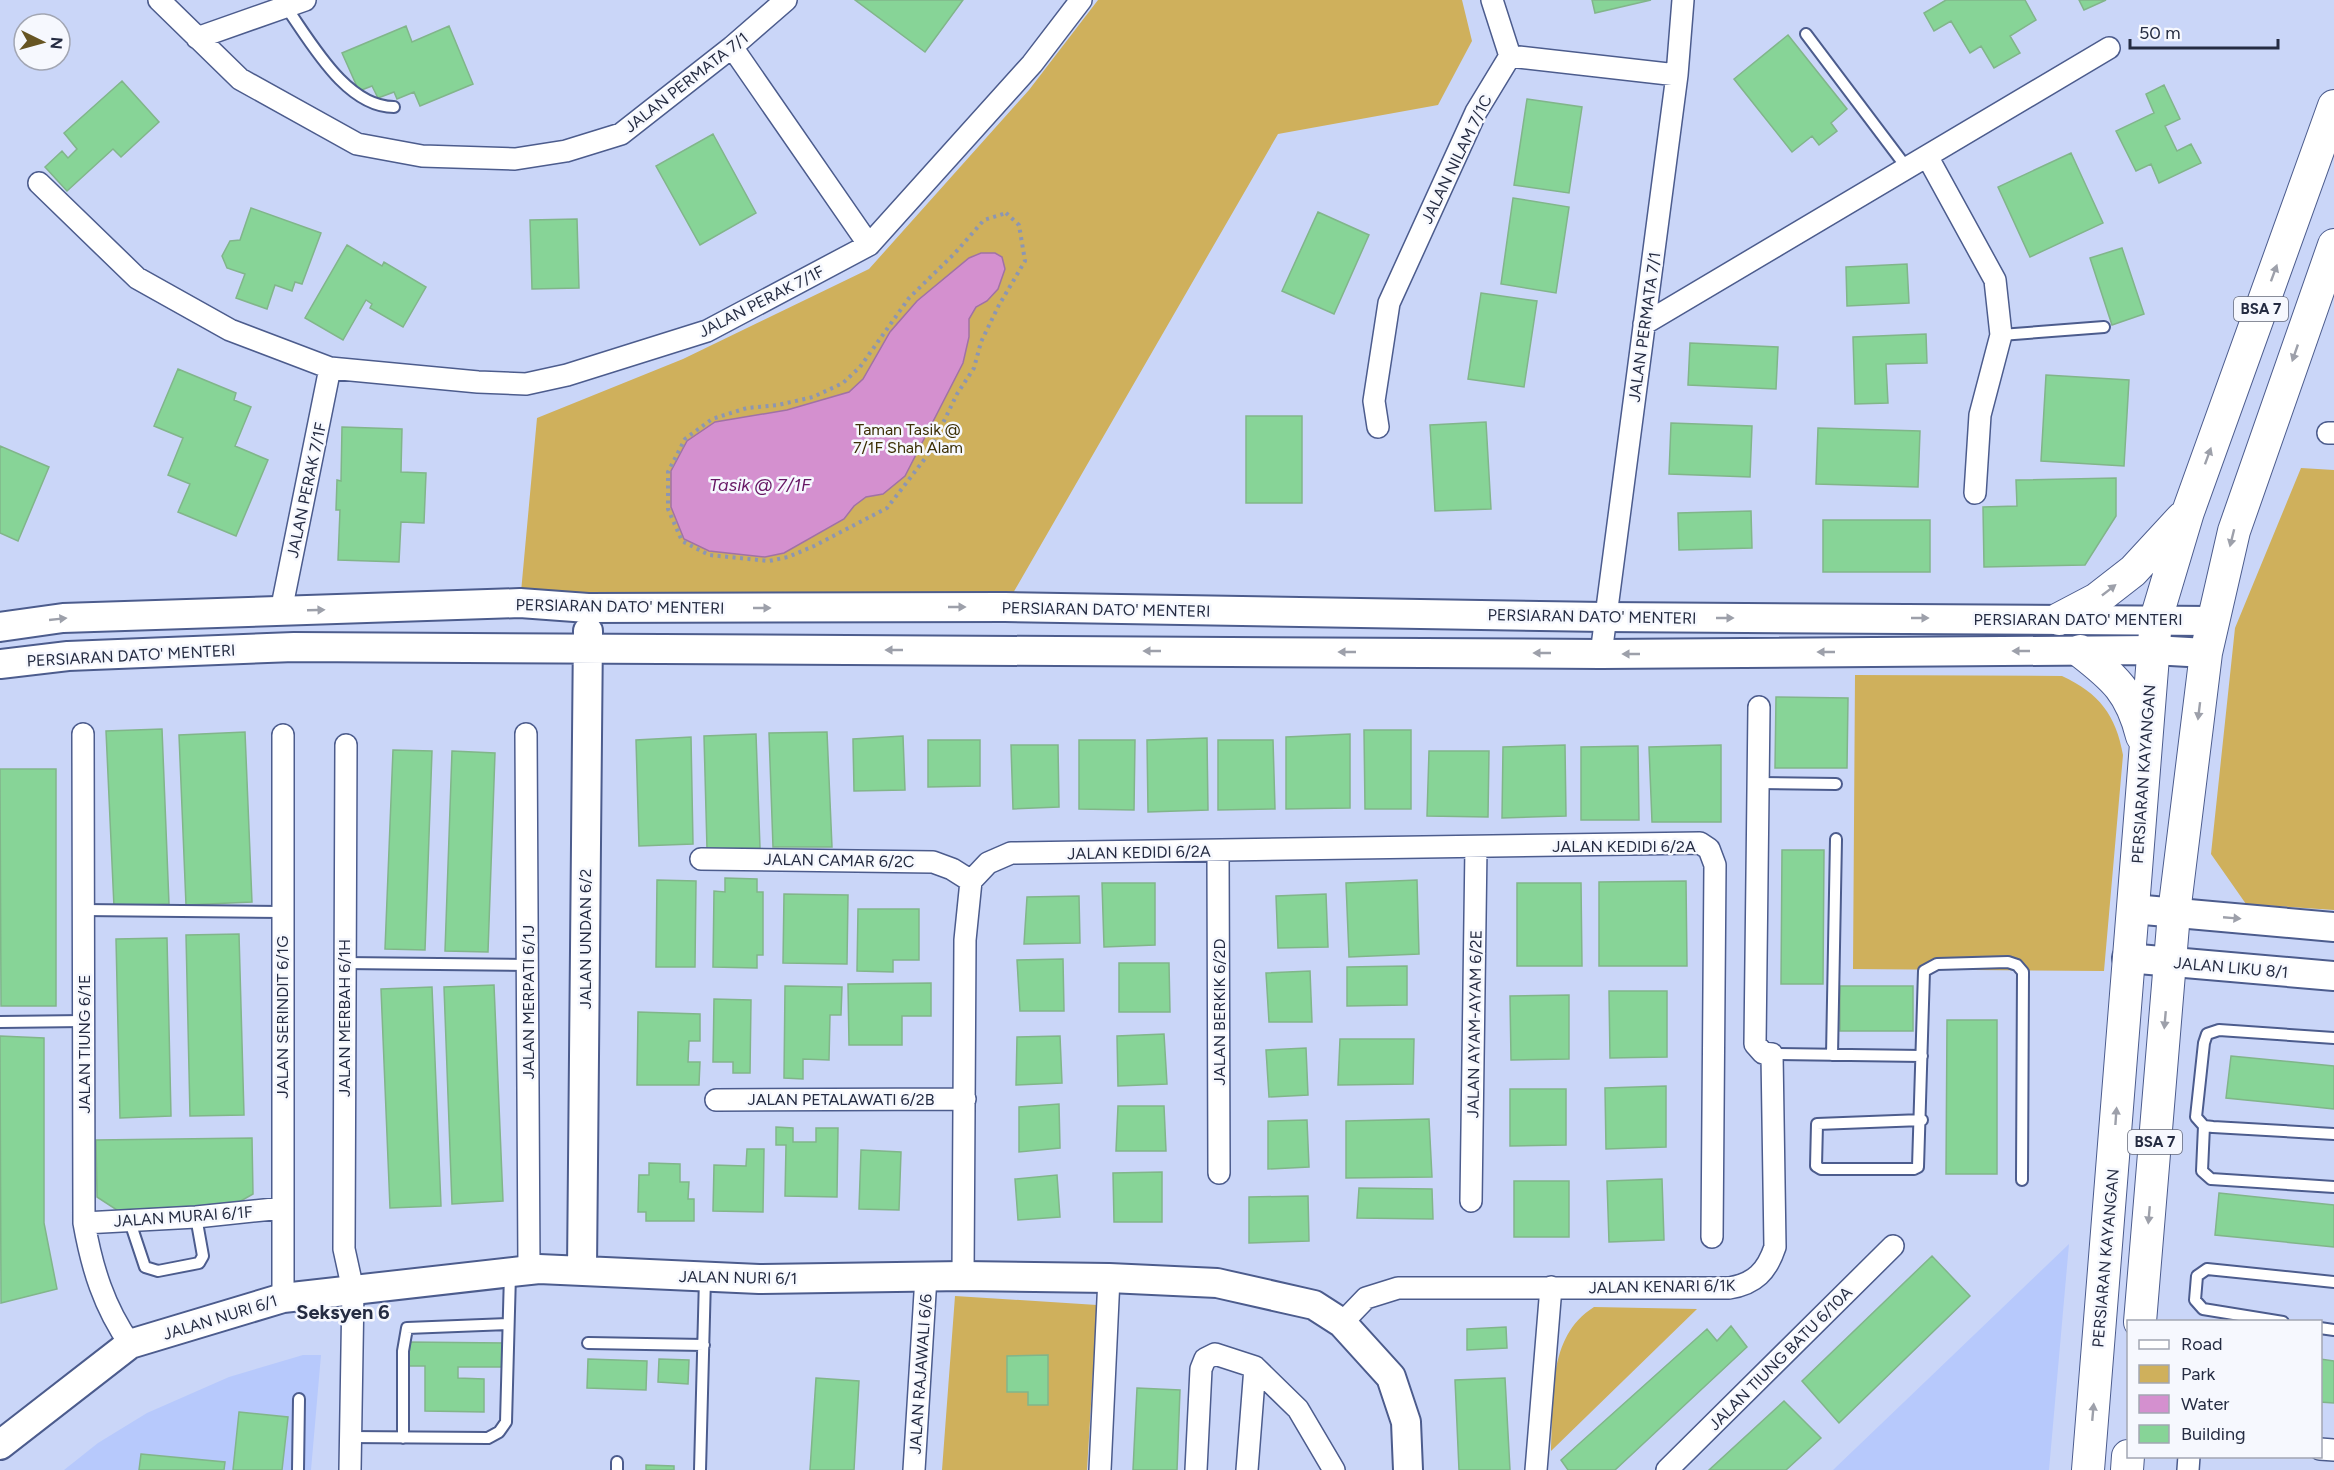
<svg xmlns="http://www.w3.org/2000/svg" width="2334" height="1470" font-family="Figtree,sans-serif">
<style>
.built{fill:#b7c9fc}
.green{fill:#cfb05c}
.water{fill:#d490cf;stroke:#a072a5;stroke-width:1.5}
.building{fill:#87d497;stroke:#81b58a;stroke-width:1.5}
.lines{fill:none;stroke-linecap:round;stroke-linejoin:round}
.lane-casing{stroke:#4c5c8d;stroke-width:14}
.street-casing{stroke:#4c5c8d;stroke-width:24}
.secondary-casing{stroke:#4c5c8d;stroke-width:32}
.primary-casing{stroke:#4c5c8d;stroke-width:34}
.path{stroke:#8c96b3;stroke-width:4;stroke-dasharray:3 4.5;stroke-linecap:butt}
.lane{stroke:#fff;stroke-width:10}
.street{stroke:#fff;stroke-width:21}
.secondary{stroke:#fff;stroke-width:28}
.primary{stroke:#fff;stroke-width:32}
.oneway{fill:#9da0aa}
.labels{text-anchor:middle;stroke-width:5;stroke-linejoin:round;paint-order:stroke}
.shield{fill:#f6f8fe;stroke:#64697a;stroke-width:1.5}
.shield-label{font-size:15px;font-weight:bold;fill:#252c42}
.street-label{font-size:16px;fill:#252c42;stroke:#f6f8fe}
.park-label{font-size:16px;fill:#3c2f06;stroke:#f6f8fe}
.water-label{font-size:18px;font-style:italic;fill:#671664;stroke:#f6f8fe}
.quarter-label{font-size:20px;font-weight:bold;fill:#252c42;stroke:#f6f8fe}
</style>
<rect width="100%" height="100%" fill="#cad6f8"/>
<path class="built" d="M2069,1244L2049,1470H1833Z
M303,1355H321L311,1470H64L98,1443L147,1413L229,1377Z"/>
<path class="green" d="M1098,0H1462L1472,41L1438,105L1278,134L1005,607L520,603L537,418L683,359L869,269L1029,90Z
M2301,468L2334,470V910L2246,904L2211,854L2235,628Z
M1855,675L2062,676C2099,693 2116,715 2123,755L2104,971L1853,969Z
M955,1296L1097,1305L1087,1470H942Z
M1594,1307L1697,1309L1551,1451C1554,1400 1546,1337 1594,1307Z"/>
<path class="water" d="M981,253H995L1002,257L1005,269L998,289L987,301L976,307L969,319V337L963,363L905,476L883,494L866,497L854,506L844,519L784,553L765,557L709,551L684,539L671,507V471L687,441L715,422L787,410L849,392L863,379L890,332L917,301L969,258Z"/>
<path class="building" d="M855,0H963L925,52Z
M1592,0H1651L1595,13Z
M1946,0H2025L2036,20L2010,36L2020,53L1994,68L1981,46L1970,53L1951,21L1934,31L1924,13Z
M2079,0H2106L2084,10Z
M406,26L412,42L449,26L473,84L420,106L414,92L397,99L394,92L378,98L372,86L359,91L342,53Z
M1788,35L1847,109L1831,123L1837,131L1819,145L1812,136L1792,152L1734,79Z
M122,81L159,122L121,157L113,149L67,191L45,167L62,151L68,158L77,149L64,133Z
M2164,85L2180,119L2165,126L2177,151L2191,144L2201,163L2159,183L2151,164L2136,171L2116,131L2154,113L2146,94Z
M1527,99L1582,107L1569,193L1514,185Z
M713,134L756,213L700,245L656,166Z
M2071,153L2103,223L2030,257L1998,187Z
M1513,198L1569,207L1556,293L1501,284Z
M251,208L321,233L302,284L295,282L292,291L275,285L267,309L236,298L245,274L227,268L222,256L230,241L240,240Z
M1318,212L1369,235L1334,314L1282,291Z
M577,219L579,288L532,289L530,220Z
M347,245L382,266L384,262L426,287L403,327L370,308L372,304L366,300L343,340L305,318Z
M2122,248L2144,314L2112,325L2090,258Z
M1907,264L1909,303L1847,306L1846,267Z
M1481,293L1537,301L1524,387L1468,379Z
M1926,334L1927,363L1886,364L1888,403L1855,404L1853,337Z
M1690,343L1778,347L1776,389L1688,385Z
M178,369L236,393L234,400L251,407L235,446L268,460L236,536L178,512L190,484L168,475L183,438L154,426Z
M2046,375L2129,380L2124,466L2041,461Z
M1246,416H1302V503H1246Z
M1486,422L1491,509L1435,511L1430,425Z
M1671,423L1752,426L1750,477L1669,474Z
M342,427L402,429L401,472L426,473L424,523L401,522L399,562L338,560L340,510H336L337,480L341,481Z
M1818,428L1920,431L1918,487L1816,484Z
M0,446L49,467L18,541L0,533Z
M2116,478V516L2085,565L1984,567L1983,507L2017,506L2016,480Z
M1751,511L1752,548L1679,550L1678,513Z
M1823,520H1930V572H1823Z
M1776,697L1848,698L1847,768H1775Z
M162,729L169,904L114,907L106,731Z
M1364,730H1411V809H1365Z
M245,732L252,902L186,905L179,735Z
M827,732L832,847H773L769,733Z
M756,734L760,848L707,849L704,736Z
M1350,734V808L1286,809V737Z
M903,736L905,790L854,791L853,739Z
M691,737L693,844L639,846L636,740Z
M1207,738L1208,810L1148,812L1147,740Z
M928,740H980V786L928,787Z
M1079,740H1135L1134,810L1079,809Z
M1218,740H1273L1275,809L1218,810Z
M1011,745H1058L1059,807L1013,809Z
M1565,745L1566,816L1502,818L1503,747Z
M1721,745V822H1652L1649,747Z
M1638,746L1639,820H1581V747Z
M393,750L432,751L425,950L385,949Z
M452,751L495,753L488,952L445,951Z
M1429,751H1489L1488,817L1427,816Z
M0,769H56V1006H1Z
M1782,850H1824L1823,984H1781Z
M725,878L757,879V892H763V955H757V968L713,967L714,891L725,892Z
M657,880L696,881L695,967H656Z
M1417,880L1419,954L1349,957L1346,883Z
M1686,881L1687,966H1599V882Z
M1102,883H1155V945L1104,947Z
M1517,883H1581L1582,966H1517Z
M784,894L848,895L847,964L783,963Z
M1326,894L1328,947L1278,948L1276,896Z
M1079,896L1080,943L1024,944L1027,897Z
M858,909H919V960H893V972L857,971Z
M239,934L244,1115L190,1116L186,935Z
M167,938L171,1116L120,1118L116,939Z
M1063,959L1064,1011H1020L1017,960Z
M1119,963H1169L1170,1012H1119Z
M1407,966V1005L1347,1006V967Z
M1310,971L1312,1022H1269L1266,973Z
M931,983V1016H902V1045H849L848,984Z
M494,985L503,1201L452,1204L444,987Z
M785,986L842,987L841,1015H830L829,1060L803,1059V1079L784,1078Z
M1840,986H1913V1031H1840Z
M432,987L441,1206L390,1208L381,989Z
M1609,991H1667V1057L1610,1058Z
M1569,995V1059L1511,1060L1510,996Z
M714,999L751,1000L750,1073H733V1062H713Z
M638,1012L700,1014V1041H689L688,1062H700L699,1085H637Z
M1947,1020H1997V1174H1946Z
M1164,1034L1167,1084L1118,1086L1117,1036Z
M0,1036L44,1038V1223L57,1289L1,1303Z
M1060,1036L1062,1083L1016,1085L1017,1037Z
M1340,1039H1414L1413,1084L1338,1085Z
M1306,1048L1308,1095L1269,1097L1266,1050Z
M2231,1056L2334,1066V1109L2226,1098Z
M1666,1086V1147L1606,1149L1605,1088Z
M1510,1089H1566V1145L1510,1146Z
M1059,1104L1060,1148L1019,1152V1107Z
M1118,1106H1164L1166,1151H1116Z
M1429,1119L1432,1177L1346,1178V1121Z
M1307,1120L1309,1167L1268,1169V1121Z
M776,1127L793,1128V1142H816V1128H838L837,1197L785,1196L786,1145H776Z
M252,1138L253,1194L232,1206L123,1214L97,1197L96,1140Z
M747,1149H764L763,1212L713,1211L714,1165L746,1166Z
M861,1150L901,1152L899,1210L859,1209Z
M649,1163L680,1164V1182H689L688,1199H694V1221H646V1212H638L639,1175H649Z
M1162,1172V1222H1114L1113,1173Z
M1057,1175L1060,1217L1018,1220L1015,1179Z
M1662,1179L1664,1240L1609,1242L1607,1181Z
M1514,1181H1569V1237H1514Z
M1359,1188L1432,1189L1433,1219L1357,1218Z
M2219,1193L2334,1205V1247L2215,1235Z
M1308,1196L1309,1241L1249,1243V1197Z
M1932,1256L1970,1296L1839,1423L1802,1381Z
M1731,1326L1747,1347L1615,1470H1568L1561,1460L1707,1329L1717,1341Z
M1506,1327L1507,1348L1467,1350V1329Z
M407,1342L505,1343V1367H458V1378L484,1379V1412L425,1411V1366H407Z
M1048,1355V1405H1028V1392H1007V1356Z
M588,1359L647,1361L646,1390L587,1388Z
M659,1359L689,1360L688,1384L658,1382Z
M2320,1359L2334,1361V1403L2320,1402Z
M816,1378L859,1381L854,1470H810Z
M1505,1378L1510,1470H1459L1455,1380Z
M1137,1388L1180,1390L1177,1470H1133Z
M1784,1401L1821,1438L1786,1470H1709Z
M239,1412L288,1417L282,1470H233Z
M141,1454L225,1462L224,1470H139Z
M646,1465L674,1466V1470H646Z"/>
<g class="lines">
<defs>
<path id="lane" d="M286,7C311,42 346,107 394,107
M1806,34L1907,168
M2001,335L2104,327
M1758,783L1836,784
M83,910L282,912
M344,963L528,965
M0,1022L84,1021
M2334,1038L2219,1030L2207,1034L2204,1043L2196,1117L2204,1126L2213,1127L2334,1134
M1772,1054L1922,1056
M1832,1055L1836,839
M1922,1120L1817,1124L1816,1166L1821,1169H1914L1918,1167L1924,971L1937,964L2008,962L2017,965L2023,972L2022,1180
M2204,1126L2202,1171L2211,1179L2334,1187
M129,1219L145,1267L158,1271L199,1263L203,1256L196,1217
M2283,1322L2203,1309L2195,1300L2197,1276L2207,1269L2334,1282
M2320,1328L2334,1330
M588,1343L704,1345
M349,1437L488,1438L499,1432L506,1422L510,1274
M403,1438V1351L407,1328L508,1324
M298,1470L299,1399
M617,1470V1462
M700,1470L705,1278"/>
<path id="street" d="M159,0L240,79L357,144L422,156L515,159L566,151L621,134L732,47L786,0
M1492,0L1510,56
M197,38L305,0
M732,47L869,245
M1927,156L1995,280L2001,335L1980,415L1975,493
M39,183L137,278L230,330L330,368L478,382L526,384L567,375L707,331L869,245L1032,64L1081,0
M1644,324L2109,48
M1378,427L1374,401L1389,303L1476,112L1510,56L1677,75
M2328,433H2334
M281,611L330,368
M1601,654L1677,75L1683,0
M83,734L84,1223C92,1268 104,1307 130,1344
M526,734L529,1269
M283,735V1298
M346,745L344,1249L353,1290L350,1470
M1218,851L1219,1173
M701,859L933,862L952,869L971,881
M716,1100L965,1099
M1471,1201L1476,847
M84,1223L196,1217L283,1208
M963,1276L965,940L971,881L988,863L1011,853L1700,843L1709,849L1715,865L1712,1237
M1342,1323L1366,1298L1398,1288H1729C1755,1284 1767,1271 1775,1247L1772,1054L1763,1053L1755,1044L1759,707
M1255,1367L1298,1409L1334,1470
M2320,1449L2334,1450
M914,1470L926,1277
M1100,1470L1109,1278
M1196,1470L1201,1369L1205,1359L1215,1354L1255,1367L1247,1470
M1536,1470L1551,1287
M1667,1470L1893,1246
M2188,1470L2189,1456"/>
<path id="secondary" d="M0,627L63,618L520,603L588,608L1005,607L1604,617L2213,621
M0,664L68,656L294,647L1601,654L2153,650L2206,653
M2133,909L2334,927
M2127,958L2334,976
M582,1269L588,631
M0,1445L130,1344L283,1298L539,1269L759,1279L963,1276L1109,1278L1217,1283L1314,1305L1342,1323L1391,1377L1406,1422L1408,1470"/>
<path id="primary" d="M2059,619L2097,599L2133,571L2182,518
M2080,651C2115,678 2131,692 2142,736
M2140,1322L2174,913L2206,653L2234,531L2334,245
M2088,1470L2156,619L2188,512L2334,106
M2127,1470L2128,1456"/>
</defs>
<use href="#lane" class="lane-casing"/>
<use href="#street" class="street-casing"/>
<use href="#secondary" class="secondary-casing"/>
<use href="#primary" class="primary-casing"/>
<path class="path" d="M1006,213L1019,225L1025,261L999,305L981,342L974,368L957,394L927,456L887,508L814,546L788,557L769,561L709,555L682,541L668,509V472L685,439L712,419L747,408L778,405L813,397L843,383L860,367L909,298L955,253L984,220Z"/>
<use href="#lane" class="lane"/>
<use href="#street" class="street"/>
<use href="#secondary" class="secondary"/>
<use href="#primary" class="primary"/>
</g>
<defs><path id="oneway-solid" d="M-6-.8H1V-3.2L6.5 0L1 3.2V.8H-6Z" transform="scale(1.5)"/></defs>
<g class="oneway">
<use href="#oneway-solid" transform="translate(2274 273) rotate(-70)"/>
<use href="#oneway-solid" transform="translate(2295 353) rotate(109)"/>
<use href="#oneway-solid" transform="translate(2208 456) rotate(-70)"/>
<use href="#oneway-solid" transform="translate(2232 538) rotate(104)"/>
<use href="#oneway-solid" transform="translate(2109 590) rotate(-38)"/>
<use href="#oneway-solid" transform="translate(957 607)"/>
<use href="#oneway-solid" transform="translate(762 608)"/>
<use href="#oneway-solid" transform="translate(316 610) rotate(-2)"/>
<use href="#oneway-solid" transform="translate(1725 618)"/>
<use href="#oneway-solid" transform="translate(1920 618)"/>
<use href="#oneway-solid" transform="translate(58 619) rotate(-6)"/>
<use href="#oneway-solid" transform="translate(894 650) rotate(-180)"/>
<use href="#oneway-solid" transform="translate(1152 651) rotate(-180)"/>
<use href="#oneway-solid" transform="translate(2021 651) rotate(180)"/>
<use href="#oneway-solid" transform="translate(1347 652) rotate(-180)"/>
<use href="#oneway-solid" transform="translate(1826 652) rotate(180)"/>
<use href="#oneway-solid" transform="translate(1542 653) rotate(-180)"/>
<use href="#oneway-solid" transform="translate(1631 654) rotate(180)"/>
<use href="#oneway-solid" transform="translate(2199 711) rotate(97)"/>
<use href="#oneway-solid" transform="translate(2232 918) rotate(5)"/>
<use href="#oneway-solid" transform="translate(2165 1020) rotate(95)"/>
<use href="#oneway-solid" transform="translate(2116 1116) rotate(-86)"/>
<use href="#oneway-solid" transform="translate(2149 1215) rotate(95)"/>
<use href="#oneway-solid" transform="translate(2093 1412) rotate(-85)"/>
</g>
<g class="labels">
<g class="shield">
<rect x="2234" y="297" width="54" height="24" rx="4.5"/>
<rect x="2128" y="1130" width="54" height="24" rx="4.5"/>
</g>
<g class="shield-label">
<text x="2261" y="314">BSA 7</text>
<text x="2155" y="1147">BSA 7</text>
</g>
<g class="street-label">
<text transform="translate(686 82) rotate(-38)" y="6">JALAN PERMATA 7/1</text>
<text transform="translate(1456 159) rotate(-64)" y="6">JALAN NILAM 7/1C</text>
<text transform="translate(761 301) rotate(-27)" y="6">JALAN PERAK 7/1F</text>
<text transform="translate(1644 327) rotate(-82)" y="6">JALAN PERMATA 7/1</text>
<text transform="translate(306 490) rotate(-78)" y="6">JALAN PERAK 7/1F</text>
<text transform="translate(620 606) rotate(1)" y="6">PERSIARAN DATO' MENTERI</text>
<text transform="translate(1106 609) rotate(1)" y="6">PERSIARAN DATO' MENTERI</text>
<text transform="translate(1592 616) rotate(1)" y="6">PERSIARAN DATO' MENTERI</text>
<text x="2078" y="625">PERSIARAN DATO' MENTERI</text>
<text transform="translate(131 655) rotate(-3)" y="6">PERSIARAN DATO' MENTERI</text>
<text transform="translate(2143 774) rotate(-86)" y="6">PERSIARAN KAYANGAN</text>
<text x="1624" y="852">JALAN KEDIDI 6/2A</text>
<text transform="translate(1139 852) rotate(-1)" y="6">JALAN KEDIDI 6/2A</text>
<text transform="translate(839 860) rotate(1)" y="6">JALAN CAMAR 6/2C</text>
<text transform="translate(585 939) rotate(-90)" y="6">JALAN UNDAN 6/2</text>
<text transform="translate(2231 967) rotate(5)" y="6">JALAN LIKU 8/1</text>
<text transform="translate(528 1002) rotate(-90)" y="6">JALAN MERPATI 6/1J</text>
<text transform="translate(1219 1012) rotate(-90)" y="6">JALAN BERKIK 6/2D</text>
<text transform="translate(282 1017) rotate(-90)" y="6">JALAN SERINDIT 6/1G</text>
<text transform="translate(344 1018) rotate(-90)" y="6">JALAN MERBAH 6/1H</text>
<text transform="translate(1474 1024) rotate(-89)" y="6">JALAN AYAM-AYAM 6/2E</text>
<text transform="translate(84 1044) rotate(-90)" y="6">JALAN TIUNG 6/1E</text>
<text x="841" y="1105">JALAN PETALAWATI 6/2B</text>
<text transform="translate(183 1216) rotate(-4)" y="6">JALAN MURAI 6/1F</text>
<text transform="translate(2105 1258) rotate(-85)" y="6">PERSIARAN KAYANGAN</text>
<text transform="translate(738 1277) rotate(1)" y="6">JALAN NURI 6/1</text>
<text transform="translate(1662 1286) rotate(-1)" y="6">JALAN KENARI 6/1K</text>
<text transform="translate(220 1317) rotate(-17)" y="6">JALAN NURI 6/1</text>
<text transform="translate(1780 1358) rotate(-45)" y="6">JALAN TIUNG BATU 6/10A</text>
<text transform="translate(920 1374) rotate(-86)" y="6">JALAN RAJAWALI 6/6</text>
</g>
<g class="park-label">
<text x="908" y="435">Taman Tasik @<tspan x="908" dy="18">7/1F Shah Alam</tspan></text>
</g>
<g class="water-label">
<text x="760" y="491">Tasik @ 7/1F</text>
</g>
<g class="quarter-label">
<text x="343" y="1319">Seksyen 6</text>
</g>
</g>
<rect x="2127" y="1320" width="195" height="138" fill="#f6f8fe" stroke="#a2a6b3" stroke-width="1.5"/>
<rect x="2139" y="1340" width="30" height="9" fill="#ffffff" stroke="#a2a6b3" stroke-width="1.5"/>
<text x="2181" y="1350" font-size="18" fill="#252c42">Road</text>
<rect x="2139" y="1365" width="30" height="18" fill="#cfb05c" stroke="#a2a6b3" stroke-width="1.5"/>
<text x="2181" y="1380" font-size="18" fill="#252c42">Park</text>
<rect x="2139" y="1395" width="30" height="18" fill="#d490cf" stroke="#a2a6b3" stroke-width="1.5"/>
<text x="2181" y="1410" font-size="18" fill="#252c42">Water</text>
<rect x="2139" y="1425" width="30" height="18" fill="#87d497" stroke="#a2a6b3" stroke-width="1.5"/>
<text x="2181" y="1440" font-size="18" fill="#252c42">Building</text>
<g transform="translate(42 42) rotate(95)"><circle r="28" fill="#f6f8fe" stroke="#a2a6b3" stroke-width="1.5"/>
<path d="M0-4.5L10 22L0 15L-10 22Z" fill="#675523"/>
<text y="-9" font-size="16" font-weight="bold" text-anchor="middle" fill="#252c42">N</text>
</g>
<path d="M2130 39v9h148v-9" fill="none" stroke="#252c42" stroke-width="3"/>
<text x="2139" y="39" font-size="18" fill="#252c42" stroke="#f6f8fe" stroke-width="4.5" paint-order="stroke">50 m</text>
</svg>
